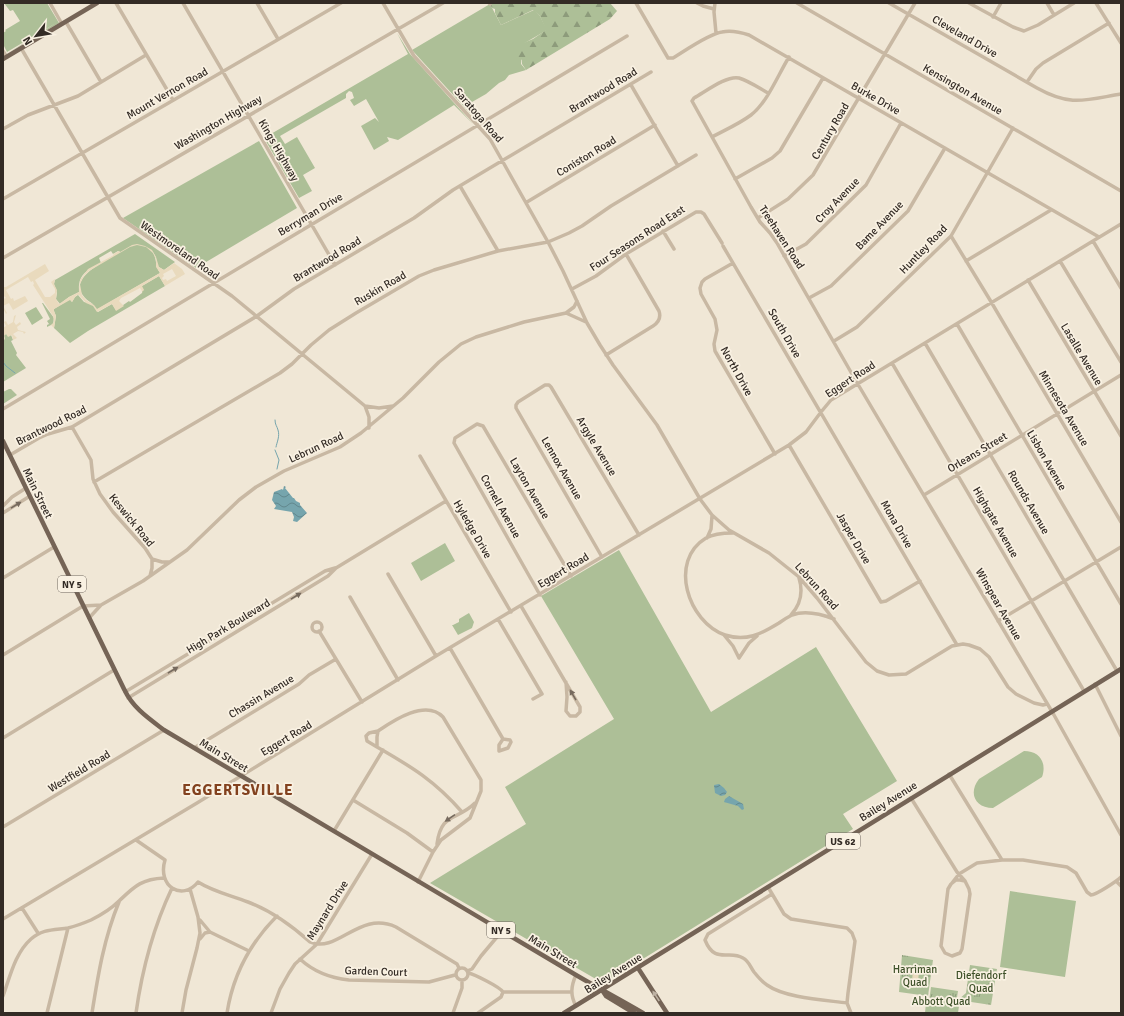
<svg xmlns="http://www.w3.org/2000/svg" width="1124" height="1016" font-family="Signika,sans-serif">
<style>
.grass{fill:#adbf97}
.forest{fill:url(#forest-firs)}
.park{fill:url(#park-tufts)}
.plaza{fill:#e9dabd;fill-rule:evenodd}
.water{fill:url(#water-waves)}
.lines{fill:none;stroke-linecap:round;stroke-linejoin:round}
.stream{stroke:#76a5ad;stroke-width:1}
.minor{stroke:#c8b8a3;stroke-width:3.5}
.major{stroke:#756456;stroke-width:4.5}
.oneway{fill:#766a5e}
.oneway2{fill:#beb2a3}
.labels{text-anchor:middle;stroke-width:3.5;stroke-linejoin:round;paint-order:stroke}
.shield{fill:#f9f1e2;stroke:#6e665e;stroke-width:1}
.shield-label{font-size:10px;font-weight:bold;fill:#332b25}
.street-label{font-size:11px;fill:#332b25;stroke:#f9f1e2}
.park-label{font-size:11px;fill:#3e5129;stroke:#f9f1e2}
.district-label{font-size:15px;font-weight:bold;letter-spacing:1px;fill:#82411e;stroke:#f9f1e2}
</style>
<defs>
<pattern id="forest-firs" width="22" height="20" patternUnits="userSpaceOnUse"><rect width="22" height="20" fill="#adbf97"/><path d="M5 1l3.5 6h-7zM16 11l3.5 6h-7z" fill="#8d9b7b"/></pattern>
<pattern id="park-tufts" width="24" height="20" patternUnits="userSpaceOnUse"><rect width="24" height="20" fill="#adbf97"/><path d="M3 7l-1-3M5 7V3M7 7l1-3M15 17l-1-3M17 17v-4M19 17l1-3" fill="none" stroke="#8d9b7b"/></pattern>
<pattern id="water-waves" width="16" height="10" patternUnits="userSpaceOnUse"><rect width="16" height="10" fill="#76a5ad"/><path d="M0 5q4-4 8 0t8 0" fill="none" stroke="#61878d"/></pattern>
</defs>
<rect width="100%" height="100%" fill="#f0e7d6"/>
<path class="grass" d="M4,3H47L59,23L8,53L56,23L7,52L3,44V33L6,31L5,30L20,21L13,10L10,11Z
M490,4L501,25L534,10L540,16L547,30L523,44L521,64L526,70L509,75L505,80L499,83L486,94L465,106L478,122L412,50Z
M397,33L410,54L473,124L454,105L398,140L387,137L389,141L374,150L361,126L375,118L379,122L366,99L354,106L350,100L354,98L352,92L349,91L346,94V98L280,136L285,144L297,137L315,168L303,175L312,191L299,198L264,138L408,54Z
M259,141L297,208L196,268L123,218Z
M135,234L175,262L164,270L157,266C157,256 153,249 144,246C159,252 153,262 160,273L96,310L98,312L112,304L116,310L129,301L130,302L142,293V286L159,276L165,286L88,331L70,343L54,328L56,316L54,311V309L70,299L72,302L75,297L78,295L84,302L93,304C58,282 102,263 120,252L118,251L113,254L111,251L99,258L101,263C87,271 78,273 79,292L69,297L60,304L56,299L57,293L54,284L55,280Z
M42,303H43L54,318L53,324L47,327V325L49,324L47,321L50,319Z
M36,307L43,318L32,325L25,313Z
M6,334L11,335L13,340L11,341L17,353L16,355L26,368L3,382V340L5,339L4,335Z
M9,389H11L17,395L3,404V392Z
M445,543L455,561L421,581L411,563Z
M619,550L711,712L816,647L897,781L843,814L853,829L604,983L601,982L430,883L526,824L505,787L614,719L541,596Z
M469,613L474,622L472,628L458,635L452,625H453L459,622V619Z
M1024,751C1040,751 1047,763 1042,777L993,808C975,808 968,793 979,779Z
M1010,891L1076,901L1065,977L1000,967Z"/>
<path class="forest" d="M492,3H610L617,11L610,19L526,70L522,64V60L518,58L516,46L533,39L546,30L540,16L533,10L501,25L495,13V9L492,8L490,4Z"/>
<path class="park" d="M12,3H22L25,8L18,13Z
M902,955L933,960L928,996L899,992Z
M970,965L997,969L991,1005L958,1000L966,993Z
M931,987L958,991L956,1004L959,1006L958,1013H925L926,1002H929Z"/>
<path class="plaza" d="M137,244L145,246L152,250L156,257L159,267L164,270L174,263L182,269L185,274L165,286L159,276L142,286L144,290L142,292L143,293L140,288L121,298L119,301L124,306L116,311L112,304L97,312L93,306L86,303L79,295H77L75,297L72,302L70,300L54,309V311L56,316L54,328L51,325L54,322L53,316L33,285L34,284L33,281L31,282L28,277L6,290L11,299L13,298L14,301L25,296L28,301L13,310L9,303L3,306L7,313L6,314L3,308V299L6,298L3,295V287H6L45,264L49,271L35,280L45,297H50L55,293V289L51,282L55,279L54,284L57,290L56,299L59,304L69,297L79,292L80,280L88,269L114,255L113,254L119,251L120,252L132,245ZM137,245L146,247L153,253L156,259V267L160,273L97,309L94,305L86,300L82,295L80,284L84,276L89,271L130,247ZM172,269L176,276L167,281L166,279L163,280L162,278L164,276L163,274Z
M16,315L14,322L16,325L20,322L21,324L17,327L18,330L26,332L24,334L23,332L18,331L13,334L17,338L13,340L12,335L8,337L6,334L4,336L5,339L3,340V332L4,331L3,328L6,326L4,322L6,321L8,325L13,322L14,316Z
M913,970L919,971L918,982L912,981Z"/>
<path class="water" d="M284,486L286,487L285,488L293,498H294L296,501L300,503V505L307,513L297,522L293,521L294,517L292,512L274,509L276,506L272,500L274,492L282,489L283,490Z
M719,784L724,788L727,792L725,795L721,796L715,793L714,785Z
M729,796L743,804L744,809L742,810L738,806L724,802L725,799Z"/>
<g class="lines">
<path class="stream" d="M3,362L6,366L15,373
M275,420C275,425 277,426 278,430C280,436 277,442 276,447
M275,450L279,460L277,469"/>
<path class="minor" d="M50,3L62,24
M116,3L173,100
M183,3L335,265
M257,3L278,39
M383,3L414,56L490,139L548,242L563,271L587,323L600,345L613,365L657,425L700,499L712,515L729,530L769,553L799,577L817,598L866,662L877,671L889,675L906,674L952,646L963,644L969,645L980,649L989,657L1008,687L1016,694L1034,703L1043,705L1047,704
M489,3L490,4
M636,3L668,58H673C685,51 708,34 722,32C731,30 740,32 749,35L1099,237
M697,3L703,6L714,9
M715,3L714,12L716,33
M797,3L1121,191
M889,3L1037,88C1071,107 1085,100 1121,94
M969,3L1013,27L1024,31L1038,25L1074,3
M1047,3L1054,15
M1096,3L1121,43
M993,17L1001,3
M66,22L101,82
M21,48L120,218L232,296L365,406L369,417V428
M3,51L7,57
M1027,82L1036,69L1043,63L1109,23
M631,85L678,166
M768,93C759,88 749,81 739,78C727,75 705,92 694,98L692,101L751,207L760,222L770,233L777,243L856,381L1054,715L1121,835
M3,129L28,115L78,96L146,55
M712,137C725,130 739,124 751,115C767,103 778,75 789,57
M735,179L772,158L780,151L823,78
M460,186L498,251
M3,199L341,3
M527,202L655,125
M758,218L788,199L813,175L915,3
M663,231L674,249
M951,236L990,300L1121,522
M1093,241L1121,288
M723,246L957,645
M784,256L806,244L866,185L901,123
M3,258L443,3
M966,261L1051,210
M1060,261L1121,362
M733,263L705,279L702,282L700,288L701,294L715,319L717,330L714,344L715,351L775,454
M1028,280L1121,436
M572,289L596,276L626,254L696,212H701L704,214L722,243
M809,298L831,286L908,211L945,148
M566,313L586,322
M957,324L1121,604
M834,341L857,327L951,236L1013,128
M925,343L1117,671
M606,355L653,326C659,322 661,317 659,311L626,254
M892,363L1084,691
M365,406L379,408L393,406
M3,409L627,36
M72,427L91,460L93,479L100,494L113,512L145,548L152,559V568L150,576
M789,445L881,602L886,601L920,581
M10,455L39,438L48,434L72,427L257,316L294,289L414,218L453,190L651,72
M420,456L511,612
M94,482L280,373L292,364L311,345L329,330L356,313L419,276L434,270L498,251L548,242L569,233L582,226L611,206L696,155
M924,495L1121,375
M3,506L12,497L26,488
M3,513L30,496
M733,533C724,533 713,534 706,538C668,561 688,622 725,635C746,642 761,634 779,623C783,620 788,617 792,615C806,610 821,614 834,619
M707,538L711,529L712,516
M602,557L516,408V405L518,402L545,385H549L551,387L639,535
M152,559L162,562H170
M388,574L436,656
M3,578L54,547
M540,595L454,443L455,438L477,424L483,426L571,576
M350,597L398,680
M521,606L580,707V712L576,716H570L566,711L567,697L566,682
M791,615C801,604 803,591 799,578
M89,618L101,605L143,581L187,550L239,500L256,487L284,471L340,447L361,433L403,398L439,362L461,344L476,337L524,322L566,313L574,307L577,301
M498,619L542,694L533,699
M998,621L1121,547
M312 627a5 5 0 1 1 10 0a5 5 0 1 1-10 0Z
M319,631L362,702
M724,635L733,646L739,658
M450,648L503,739L510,740L511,742L508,748L499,751V745L503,739
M3,655L83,606L101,605
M739,658L749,643L757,636
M1095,684L1121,736
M125,692L325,571L335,568
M128,698L328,576L336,568L446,501
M3,738L114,670
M377,747L367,741L366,736L369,733L378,731
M194,748L299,684L309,675L336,659
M949,774L1002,860
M911,798L957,872L965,881
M353,800L407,833L433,852
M3,827L164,730
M334,831L383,750
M136,840L165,860C157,886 182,902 198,882C214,892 230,895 248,902C272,911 291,925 310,942C338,954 359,910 396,927L457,964L459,968
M437,844C441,812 457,821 475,803
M956,880H960L965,881L969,889L970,894L962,949L960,953L952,956L945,953L941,946L948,889L951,884Z
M418,882L433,852L441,840L470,818L481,791V780L443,717C426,699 394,720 378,731L377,737V747C412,767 435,781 462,812
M1117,882L1121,886
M952,883L959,874L977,863L1002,860H1023L1067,867L1076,873L1087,892L1091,895C1096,895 1117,881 1121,877
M768,887L784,914L791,919L847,928L852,933L855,941L848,993L847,1003L851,1013
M772,894L708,934L705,940C715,965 729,949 743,958C749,961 751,968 754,972C758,977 762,982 767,985C785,998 825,1000 847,1003
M22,908L38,933
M3,919L197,803L436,656L789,445L806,432L821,412L831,400L1121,224
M200,920L210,932L249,951
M200,939L205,933L210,932
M300,959C314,972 330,978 349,980L429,982L455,975
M456 974a6 6 0 1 1 12 0a6 6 0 1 1-12 0Z
M467,971L472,969L481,956L502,931
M468,973C474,974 500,987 503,992
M576,975C571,986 570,995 576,1006
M503,992H572
M3,996C10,977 15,953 31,939C42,929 54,930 68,928C76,926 84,923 91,920C101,915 111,909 119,901C134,887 141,879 164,878
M47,1013L68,928
M92,1013C98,975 104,938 119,902
M136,1013C142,970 153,928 172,888
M182,1013L186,990L197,948L200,933L198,917L190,889
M227,1013C233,975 250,943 277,916
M271,1013L280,989L289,973L295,964L317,944L372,854
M453,1013L462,988V980
M478,1013L501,997L503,992"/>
<path class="major" d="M3,59L97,3
M3,441L124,689C133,708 148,718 164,730L576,975C598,988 621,1000 643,1013
M638,968L667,1013
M602,990L606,996L634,1013
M564,1013L1121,669"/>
</g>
<defs><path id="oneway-solid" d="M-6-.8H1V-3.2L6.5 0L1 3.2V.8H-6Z"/></defs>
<g class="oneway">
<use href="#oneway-solid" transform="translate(16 505) rotate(-31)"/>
<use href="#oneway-solid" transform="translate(296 596) rotate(-31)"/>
<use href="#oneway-solid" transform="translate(173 670) rotate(-31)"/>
<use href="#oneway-solid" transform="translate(573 695) rotate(-120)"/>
<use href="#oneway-solid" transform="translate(450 818) rotate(146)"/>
</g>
<use class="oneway2" href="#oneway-solid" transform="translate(656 996) rotate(-123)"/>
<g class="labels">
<g class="shield">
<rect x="58" y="576" width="28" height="16" rx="3"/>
<rect x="826" y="833" width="34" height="16" rx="3"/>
<rect x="487" y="922" width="28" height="16" rx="3"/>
</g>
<g class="shield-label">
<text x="72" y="588">NY 5</text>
<text x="843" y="845">US 62</text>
<text x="501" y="934">NY 5</text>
</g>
<g class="street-label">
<text transform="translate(965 36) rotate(30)" y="4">Cleveland Drive</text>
<text transform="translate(963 89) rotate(30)" y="4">Kensington Avenue</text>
<text transform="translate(603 90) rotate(-31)" y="4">Brantwood Road</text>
<text transform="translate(167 93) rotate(-30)" y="4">Mount Vernon Road</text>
<text transform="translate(876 98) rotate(30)" y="4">Burke Drive</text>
<text transform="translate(479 115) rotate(49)" y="4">Saratoga Road</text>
<text transform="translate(218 122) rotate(-30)" y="4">Washington Highway</text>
<text transform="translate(830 131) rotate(-60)" y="4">Century Road</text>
<text transform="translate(279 150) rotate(60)" y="4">Kings Highway</text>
<text transform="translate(586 156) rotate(-31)" y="4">Coniston Road</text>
<text transform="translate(837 200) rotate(-46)" y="4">Croy Avenue</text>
<text transform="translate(310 214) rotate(-31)" y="4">Berryman Drive</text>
<text transform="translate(879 225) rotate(-46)" y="4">Bame Avenue</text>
<text transform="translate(782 237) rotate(57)" y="4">Treehaven Road</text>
<text transform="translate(637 238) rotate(-33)" y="4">Four Seasons Road East</text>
<text transform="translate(923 249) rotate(-46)" y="4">Huntley Road</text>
<text transform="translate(180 250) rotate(35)" y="4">Westmoreland Road</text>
<text transform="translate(327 259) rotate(-31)" y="4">Brantwood Road</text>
<text transform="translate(380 288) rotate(-30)" y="4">Ruskin Road</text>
<text transform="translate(785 333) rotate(60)" y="4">South Drive</text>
<text transform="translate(1082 354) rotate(59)" y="4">Lasalle Avenue</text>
<text transform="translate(737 371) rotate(61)" y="4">North Drive</text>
<text transform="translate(850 379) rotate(-33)" y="4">Eggert Road</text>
<text transform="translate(1064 408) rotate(59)" y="4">Minnesota Avenue</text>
<text transform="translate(51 425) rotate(-26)" y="4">Brantwood Road</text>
<text transform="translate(597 446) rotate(59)" y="4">Argyle Avenue</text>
<text transform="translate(316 447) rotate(-25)" y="4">Lebrun Road</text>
<text transform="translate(977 452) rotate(-31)" y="4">Orleans Street</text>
<text transform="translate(1047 460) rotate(60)" y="4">Lisbon Avenue</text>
<text transform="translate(562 468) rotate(60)" y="4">Lennox Avenue</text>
<text transform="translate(530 488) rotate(60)" y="4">Layton Avenue</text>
<text transform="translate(38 493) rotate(64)" y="4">Main Street</text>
<text transform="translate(1029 502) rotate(60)" y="4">Rounds Avenue</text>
<text transform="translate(501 506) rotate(61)" y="4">Cornell Avenue</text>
<text transform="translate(132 520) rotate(51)" y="4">Keswick Road</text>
<text transform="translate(996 522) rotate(60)" y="4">Highgate Avenue</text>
<text transform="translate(897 524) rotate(60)" y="4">Mona Drive</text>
<text transform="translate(473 529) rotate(60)" y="4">Hyledge Drive</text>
<text transform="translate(854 538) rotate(60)" y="4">Jasper Drive</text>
<text transform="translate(563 570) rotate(-31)" y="4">Eggert Road</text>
<text transform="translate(817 586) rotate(48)" y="4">Lebrun Road</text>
<text transform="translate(999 604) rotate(60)" y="4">Winspear Avenue</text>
<text transform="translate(228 626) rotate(-31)" y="4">High Park Boulevard</text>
<text transform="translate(261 696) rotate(-31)" y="4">Chassin Avenue</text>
<text transform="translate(286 738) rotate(-31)" y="4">Eggert Road</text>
<text transform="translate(224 755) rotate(31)" y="4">Main Street</text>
<text transform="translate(79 771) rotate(-31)" y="4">Westfield Road</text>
<text transform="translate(888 801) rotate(-32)" y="4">Bailey Avenue</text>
<text transform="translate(327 910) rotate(-58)" y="4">Maynard Drive</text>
<text transform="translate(553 951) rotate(31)" y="4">Main Street</text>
<text transform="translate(376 971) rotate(2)" y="4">Garden Court</text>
<text transform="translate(613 973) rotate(-32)" y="4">Bailey Avenue</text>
</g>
<g class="park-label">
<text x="915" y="973">Harriman<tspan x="915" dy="13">Quad</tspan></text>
<text x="981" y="979">Diefendorf<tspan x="981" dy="13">Quad</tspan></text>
<text x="941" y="1005">Abbott Quad</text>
</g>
<g class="district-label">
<text x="238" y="795">EGGERTSVILLE</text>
</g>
</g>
<rect width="1124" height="1016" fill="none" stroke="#332b25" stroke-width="8"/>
<g transform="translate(36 36) rotate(239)" stroke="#f9f1e2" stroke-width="3" paint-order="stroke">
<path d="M0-3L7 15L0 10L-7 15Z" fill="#332b25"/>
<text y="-6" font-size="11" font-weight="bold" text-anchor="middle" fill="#332b25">N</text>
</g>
</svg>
